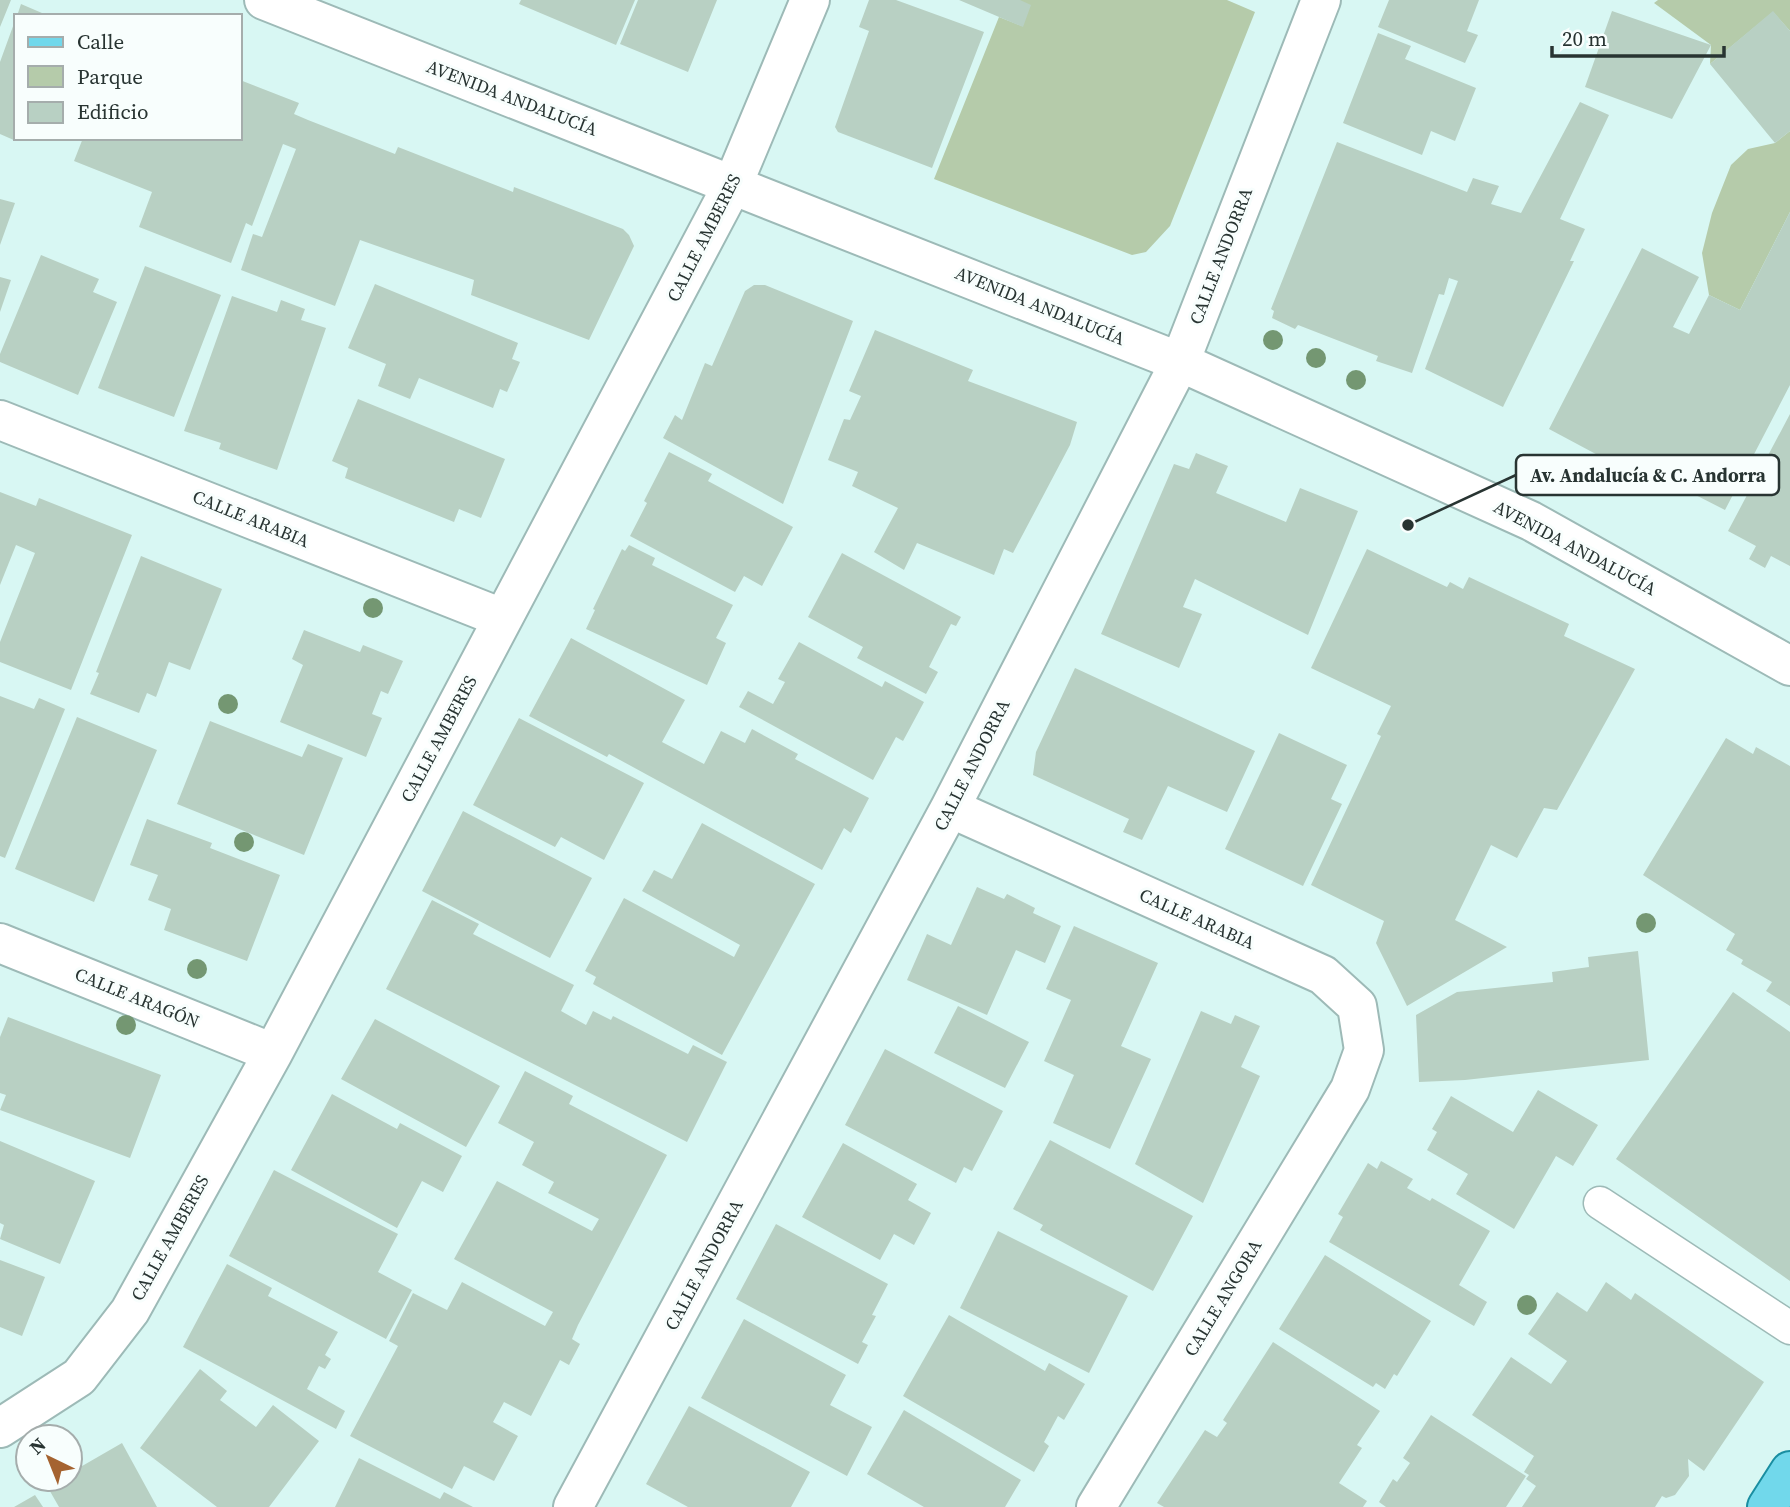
<svg xmlns="http://www.w3.org/2000/svg" width="1790" height="1507" font-family="'Source Serif 4',serif">
<style>
.green{fill:#b5cbaa}
.building{fill:#b8d0c3}
.lines{fill:none;stroke-linecap:round;stroke-linejoin:round}
.lane-casing{stroke:#9dbab7;stroke-width:35}
.street-casing{stroke:#9dbab7;stroke-width:42}
.secondary-casing{stroke:#9dbab7;stroke-width:42}
.primary-casing{stroke:#1a8ea1;stroke-width:42}
.lane{stroke:#fff;stroke-width:32}
.street{stroke:#fff;stroke-width:38}
.secondary{stroke:#fff;stroke-width:38}
.primary{stroke:#71d8eb;stroke-width:38}
.tree{fill:#749772}
.labels{text-anchor:middle;stroke-width:6;stroke-linejoin:round;paint-order:stroke}
.street-label{font-size:18px;fill:#283432;stroke:#f8fefd}
.leader{fill:none;stroke:#283432;stroke-width:2.5}
.callout-dot{fill:#283432;stroke:#f8fefd;stroke-width:2.5}
.callout{fill:#f8fefd;stroke:#283432;stroke-width:2.5}
.callout-label{font-size:19px;text-anchor:middle;font-weight:bold;fill:#283432}
</style>
<rect width="100%" height="100%" fill="#d8f7f3"/>
<path class="green" d="M1020,0H1227L1255,12L1170,226L1146,252L1132,255L934,179L999,17L1022,26Z
M1658,0H1790V31L1773,12L1710,64L1711,45L1654,3Z
M1790,131V212L1740,310L1709,295L1702,253L1712,213L1731,165L1748,149L1775,143Z"/>
<path class="building" d="M0,0H11L0,27Z
M521,0H635L616,45L519,4Z
M638,0H717L688,72L620,44Z
M869,0H896L984,32L932,168L838,132L835,127L869,31L859,27Z
M959,0H1020L1031,5L1023,27Z
M1389,0H1479L1467,31L1478,35L1465,63L1378,27Z
M21,4L49,16H17Z
M1612,11L1711,45L1672,119L1585,87Z
M1773,11L1790,31V131L1775,143L1710,64Z
M16,18L17,138L16,141L0,134V62Z
M1378,33L1411,46L1405,59L1476,88L1455,141L1431,131L1422,155L1343,123Z
M240,80L299,103L294,114L308,120L395,154L398,147L513,192L514,187L623,229L629,235L634,246L589,340L471,295L474,280L360,240L335,306L241,270L253,234L262,237L296,149L283,144L252,226L246,223L231,263L139,227L152,192L74,161L83,138H240Z
M1580,102L1609,115L1560,219L1585,229L1570,261H1574L1503,407L1425,369L1458,281L1449,278L1444,295L1439,294L1412,373L1376,361L1378,356L1298,325L1295,329L1272,318L1274,311L1271,309L1337,142L1467,192L1473,178L1499,186L1491,204L1521,213Z
M0,199L15,203L0,245Z
M1790,212V385L1725,510L1627,460L1622,468L1549,429L1642,248L1699,277L1673,327L1689,334L1709,295L1740,310Z
M41,255L99,279L93,292L117,302L78,395L0,362V354Z
M145,266L221,295L174,417L98,388Z
M0,277L11,280L0,312Z
M375,284L518,343L512,359L520,362L507,392L500,389L493,408L419,378L410,399L378,386L386,364L348,348Z
M754,285H765L853,321L783,504L663,438L675,415L682,420L705,363L712,366L745,291Z
M232,296L277,312L281,300L305,309L301,320L326,328L277,470L219,449L221,443L184,431Z
M875,330L973,370L968,381L1077,422L1070,445L1013,553L1004,549L994,575L917,543L904,570L874,552L898,508L852,486L858,472L828,460L844,419L850,420L861,396L849,391Z
M358,399L505,459L481,518L459,509L454,522L345,478L348,468L332,461Z
M1790,414V566L1771,556L1765,568L1749,559L1756,546L1728,531Z
M669,452L712,474L708,481L793,527L762,586L744,576L735,592L630,536L647,503L644,501Z
M1196,453L1228,466L1216,493L1286,522L1300,488L1358,511L1308,635L1195,579L1183,607L1202,614L1179,668L1101,634L1174,464L1189,469Z
M0,492L36,506L39,498L132,535L71,690L0,662V642L35,553L16,545L0,585Z
M629,545L655,558L652,565L733,605L716,638L726,643L707,685L586,629L595,610L593,609L622,549L625,551Z
M1367,549L1447,587L1450,582L1463,589L1469,577L1569,624L1564,636L1635,669L1557,810L1544,808L1517,858L1491,845L1455,920L1507,947L1407,1006L1376,943L1384,921L1311,885L1381,736L1377,734L1391,706L1311,668Z
M842,553L961,617L956,626L951,624L929,667L938,672L926,694L857,658L863,647L808,617Z
M141,556L222,589L190,670L169,662L156,697L147,693L139,713L90,694L99,673L96,672Z
M304,630L360,652L363,645L403,661L388,694L381,691L372,714L382,718L366,757L280,722L303,665L292,659Z
M571,638L685,700L662,742L704,764L721,731L745,743L752,729L798,754L795,759L869,798L851,833L844,828L822,870L609,754L607,757L529,716Z
M799,642L882,687L885,681L924,702L903,741L896,737L873,780L739,707L748,691L773,704L785,682L778,679Z
M1075,668L1255,751L1227,812L1168,786L1142,840L1123,832L1129,819L1033,775L1036,752Z
M0,696L34,709L39,698L65,709L5,858L0,856Z
M77,717L157,750L94,902L15,869Z
M519,718L644,783L604,860L561,837L555,847L473,805Z
M210,721L302,757L308,744L343,758L304,855L177,804Z
M1279,733L1347,765L1331,799L1342,804L1303,886L1225,849Z
M1726,738L1753,754L1756,747L1790,766V1006L1766,991L1772,982L1741,964L1743,960L1726,950L1735,934L1643,875Z
M463,811L592,878L550,958L422,891Z
M147,819L212,843L210,848L280,875L247,961L164,930L171,909L148,900L158,875L130,865Z
M702,823L815,884L722,1055L593,984L596,977L585,971L624,898L734,957L740,945L642,891L654,870L672,879Z
M977,887L1004,899L1007,894L1035,908L1033,913L1061,926L1045,963L1016,950L987,1015L907,980L927,934L951,945Z
M432,900L479,924L473,934L574,985L561,1011L586,1025L593,1011L611,1020L613,1016L688,1054L693,1045L727,1062L687,1142L386,989Z
M1074,926L1158,963L1121,1046L1151,1059L1110,1149L1053,1123L1074,1075L1044,1061L1071,1000L1046,989Z
M1638,951L1649,1060L1465,1080L1419,1082L1416,1015L1457,992L1553,982L1552,972L1589,967L1588,957Z
M1733,992L1790,1032V1281L1616,1159Z
M958,1006L1029,1042L1005,1088L934,1053Z
M1201,1011L1231,1024L1235,1015L1260,1026L1241,1067L1260,1076L1203,1203L1135,1164Z
M8,1017L161,1075L130,1158L0,1110L6,1095L0,1093V1037Z
M375,1019L500,1086L466,1147L341,1079Z
M885,1049L1003,1111L972,1171L964,1167L956,1183L845,1125Z
M525,1071L573,1096L569,1104L667,1155L578,1325L572,1339L580,1344L569,1365L560,1360L531,1416L504,1402L493,1422L518,1436L494,1481L464,1466L452,1489L350,1436L398,1346L389,1341L413,1293L447,1310L462,1282L545,1326L553,1312L454,1259L497,1181L592,1231L599,1219L548,1193L554,1182L522,1165L534,1142L498,1123Z
M1538,1090L1598,1125L1573,1166L1556,1156L1514,1229L1456,1194L1468,1174L1427,1150L1437,1132L1432,1129L1451,1096L1513,1132Z
M332,1094L397,1129L400,1123L462,1156L443,1192L422,1181L397,1228L291,1170Z
M1050,1140L1193,1216L1153,1291L1040,1230L1043,1225L1013,1209Z
M0,1141L95,1181L60,1264L0,1239L4,1225L0,1223Z
M843,1143L917,1184L908,1200L931,1213L914,1245L894,1234L880,1260L802,1217Z
M1381,1161L1413,1179L1407,1188L1430,1201L1432,1198L1490,1231L1459,1285L1487,1302L1474,1326L1329,1242L1343,1217L1338,1214L1368,1163L1377,1169Z
M274,1170L398,1234L378,1272L412,1290L386,1339L229,1256Z
M776,1224L888,1284L872,1315L876,1316L862,1342L868,1345L858,1364L736,1299Z
M998,1231L1128,1296L1089,1373L960,1308Z
M1325,1255L1431,1321L1397,1376L1394,1374L1385,1389L1376,1383L1373,1387L1279,1329Z
M0,1260L45,1277L22,1336L0,1327Z
M227,1264L272,1288L268,1296L338,1332L325,1355L331,1359L325,1369L319,1366L307,1389L345,1411L336,1429L183,1347Z
M1606,1282L1631,1300L1635,1293L1764,1382L1704,1471L1688,1459L1689,1476L1675,1495L1666,1498L1662,1496L1655,1507H1522L1536,1486L1526,1479L1529,1475L1524,1472L1534,1456L1472,1415L1511,1357L1551,1384L1567,1361L1528,1334L1557,1292L1587,1312Z
M949,1315L1045,1371L1049,1363L1085,1384L1064,1420L1058,1416L1044,1442L1049,1446L1034,1472L903,1396Z
M744,1319L846,1375L830,1405L872,1427L847,1476L701,1398Z
M1273,1342L1380,1411L1357,1445L1362,1448L1339,1483L1367,1501L1363,1507H1164L1157,1503L1205,1430L1217,1437L1227,1423L1223,1420Z
M200,1369L227,1391L220,1400L256,1427L273,1405L319,1441L269,1507H217L140,1448Z
M689,1406L810,1472L791,1507H688L646,1484Z
M904,1410L1021,1480L1005,1507H924L867,1474Z
M1431,1415L1526,1476L1506,1507H1386L1379,1502L1393,1479L1397,1482L1410,1463L1403,1458Z
M122,1443L157,1507H59L47,1486L60,1479H70V1473Z
M359,1458L440,1499L444,1492L473,1507H335Z
M35,1495L43,1507H14Z"/>
<g class="lines">
<defs>
<path id="lane" d="M1600,1203L1790,1328"/>
<path id="street" d="M0,420L502,618
M950,808L1323,975L1357,1006L1364,1050L1350,1089L1096,1507
M0,943L273,1053
M0,1428L79,1377L130,1311L273,1053L733,184L810,0
M573,1507L950,808L1180,362L1321,0"/>
<path id="secondary" d="M264,0L1180,362L1531,521L1790,666"/>
<path id="primary" d="M1767,1507L1790,1471"/>
</defs>
<use href="#lane" class="lane-casing"/>
<use href="#street" class="street-casing"/>
<use href="#secondary" class="secondary-casing"/>
<use href="#primary" class="primary-casing"/>
<use href="#lane" class="lane"/>
<use href="#street" class="street"/>
<use href="#secondary" class="secondary"/>
<use href="#primary" class="primary"/>
</g>
<g class="tree">
<circle cx="1273" cy="340" r="10"/>
<circle cx="1316" cy="358" r="10"/>
<circle cx="1356" cy="380" r="10"/>
<circle cx="373" cy="608" r="10"/>
<circle cx="228" cy="704" r="10"/>
<circle cx="244" cy="842" r="10"/>
<circle cx="1646" cy="923" r="10"/>
<circle cx="197" cy="969" r="10"/>
<circle cx="126" cy="1025" r="10"/>
<circle cx="1527" cy="1305" r="10"/>
</g>
<g class="labels">
<g class="street-label">
<text transform="translate(512 98) rotate(21)" y="6">AVENIDA ANDALUCÍA</text>
<text transform="translate(704 238) rotate(-63)" y="6">CALLE AMBERES</text>
<text transform="translate(1221 256) rotate(-69)" y="6">CALLE ANDORRA</text>
<text transform="translate(1040 306) rotate(22)" y="6">AVENIDA ANDALUCÍA</text>
<text transform="translate(251 519) rotate(22)" y="6">CALLE ARABIA</text>
<text transform="translate(1575 548) rotate(28)" y="6">AVENIDA ANDALUCÍA</text>
<text transform="translate(439 739) rotate(-62)" y="6">CALLE AMBERES</text>
<text transform="translate(972 765) rotate(-63)" y="6">CALLE ANDORRA</text>
<text transform="translate(1197 919) rotate(24)" y="6">CALLE ARABIA</text>
<text transform="translate(137 998) rotate(22)" y="6">CALLE ARAGÓN</text>
<text transform="translate(170 1238) rotate(-61)" y="6">CALLE AMBERES</text>
<text transform="translate(704 1265) rotate(-62)" y="6">CALLE ANDORRA</text>
<text transform="translate(1223 1298) rotate(-59)" y="6">CALLE ANGORA</text>
</g>
</g>
<path class="leader" d="M1408 525L1516 475"/>
<circle class="callout-dot" cx="1408" cy="525" r="7"/>
<rect class="callout" x="1516" y="455" width="263" height="40" rx="7"/>
<g class="callout-label">
<text x="1648" y="482">Av. Andalucía &amp; C. Andorra</text>
</g>
<rect x="14" y="14" width="228" height="126" fill="#f8fefd" stroke="#a5adac" stroke-width="2"/>
<rect x="28" y="37" width="35" height="10" fill="#71d8eb" stroke="#a5adac" stroke-width="2"/>
<text x="77" y="49" font-size="21" fill="#283432">Calle</text>
<rect x="28" y="66" width="35" height="21" fill="#b5cbaa" stroke="#a5adac" stroke-width="2"/>
<text x="77" y="84" font-size="21" fill="#283432">Parque</text>
<rect x="28" y="102" width="35" height="21" fill="#b8d0c3" stroke="#a5adac" stroke-width="2"/>
<text x="77" y="119" font-size="21" fill="#283432">Edificio</text>
<g transform="translate(49 1458) rotate(317)"><circle r="33" fill="#f8fefd" stroke="#a5adac" stroke-width="2"/>
<path d="M0-5L12 26L0 18L-12 26Z" fill="#a56330"/>
<text y="-10" font-size="19" font-weight="bold" text-anchor="middle" fill="#283432">N</text>
</g>
<path d="M1552 46v10h172v-10" fill="none" stroke="#283432" stroke-width="3.5"/>
<text x="1562" y="46" font-size="21" fill="#283432" stroke="#f8fefd" stroke-width="5" paint-order="stroke">20 m</text>
</svg>
